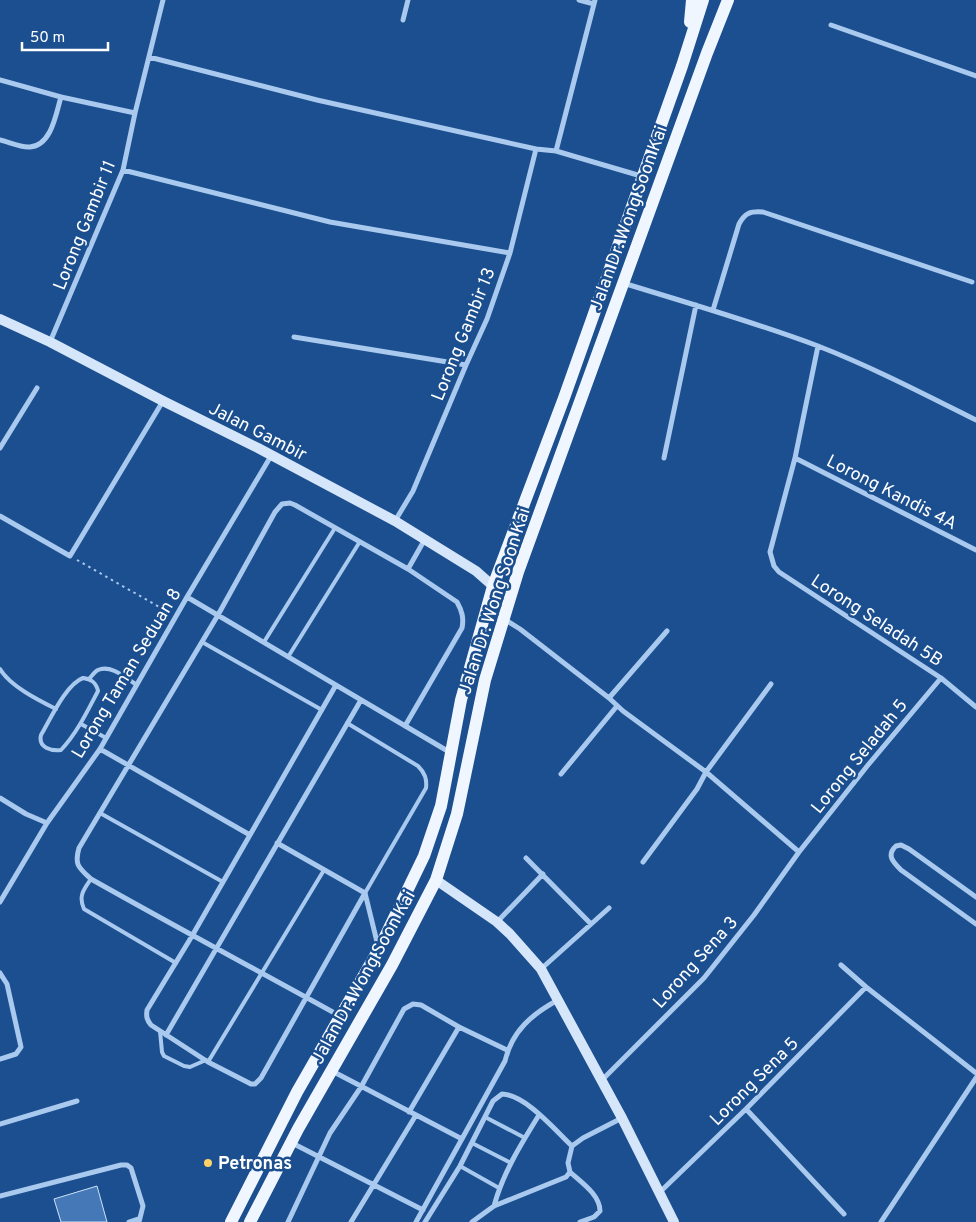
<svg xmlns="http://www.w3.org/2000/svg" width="976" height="1222" font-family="Overpass,sans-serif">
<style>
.building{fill:#4478b7;stroke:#cfe3fa}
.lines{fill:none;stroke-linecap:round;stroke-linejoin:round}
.path{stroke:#a9c9ee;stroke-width:2;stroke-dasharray:2.5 4;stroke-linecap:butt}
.lane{stroke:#a9c9ee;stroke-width:4}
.street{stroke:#a9c9ee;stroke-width:5}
.secondary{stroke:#d6e6fa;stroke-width:10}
.primary{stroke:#f0f6ff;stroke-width:12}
.poi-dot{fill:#ffd166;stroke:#1b4f8f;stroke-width:2}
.labels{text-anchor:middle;stroke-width:5;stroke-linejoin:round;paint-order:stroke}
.street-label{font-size:18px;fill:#fff;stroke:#1b4f8f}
.poi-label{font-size:18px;font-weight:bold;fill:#fff;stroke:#1b4f8f;text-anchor:start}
</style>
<rect width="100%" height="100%" fill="#1b4f8f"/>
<path class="building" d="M97,1186L107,1222H61L54,1199Z"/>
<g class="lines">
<path class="path" d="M77,560L168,612"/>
<path class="lane" d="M202,642L322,710
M264,642L335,528
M288,657L359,543
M0,669C10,686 38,700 56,709
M83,678C91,679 96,682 98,691C87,712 77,733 61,750C51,751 38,748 41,735C50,720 66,684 83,678Z
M89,679C92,676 95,671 98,670C111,664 127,679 137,685
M347,723L418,766C425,773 427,779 426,788L365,893
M81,724L106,738
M100,813L223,882
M91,879C84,889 78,896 84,909L176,963
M160,1031L162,1052L164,1056L184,1066L190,1067L206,1060
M208,1062L324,870
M485,1117L525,1138
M472,1143L511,1163
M460,1166L499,1188"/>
<path class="street" d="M579,0L594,4
M403,20L408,0
M831,25L976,76
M149,57L317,100L536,149L556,151L641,176
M0,80L61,97L135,113
M0,140C9,142 21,148 30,147C52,145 56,113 61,97
M556,151L595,0
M123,170L330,222L510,253
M623,283C688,303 754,322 818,346C872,367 924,394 976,420
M713,310L739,224C745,213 750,211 763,212L972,282
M294,337L466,365
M50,342L123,170L135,113L163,0
M818,346L795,458L770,552L774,566L779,572L941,678L976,707
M0,448L37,388
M664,458L696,305
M795,458L976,550
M0,516L70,556L163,401
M395,521L413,491L466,365L487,319L510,253L536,149
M408,569L425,539
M187,597L451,753
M504,619L520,629L609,698L623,711L706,772L799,852
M336,685L192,936L147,1010C146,1017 147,1020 151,1025L208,1062L251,1084H255L261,1078L365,893
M609,698L667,631
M100,749L250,835
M561,774L617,706
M0,798L26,814L47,823
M277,843L365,893L378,946
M526,858L591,924
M643,862L697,789L706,772L771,684
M976,897L909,849L901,845L896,846C886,855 893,862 901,870L976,924
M0,902L47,823L100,749L187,597L271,456
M497,922L543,874
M841,965L866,987L976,1073
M541,969L609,908
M0,973L7,984L21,1047L16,1054L0,1059
M340,1016C257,970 174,926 91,879C79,868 74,865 79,848L218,615L275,512L282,504L290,503L295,505L408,569L457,602C462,611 464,618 462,628L405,726
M166,1035L361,700
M332,1071L462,1139
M602,1080L704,978L754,915L799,852L868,765L941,678
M746,1109L844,1214
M409,1112L459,1027
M0,1124L77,1101
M292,1143L423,1210
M570,1172C582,1183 600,1195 600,1211L594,1217L580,1222
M660,1192L746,1109L866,987
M0,1196L121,1165H127L131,1168L143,1206L139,1222
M494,1206C503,1173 521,1144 539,1115
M129,1222L138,1219
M288,1222L330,1133L361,1087L404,1009L413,1004L421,1005L459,1027L507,1050
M351,1222L416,1115
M416,1222L505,1061C512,1031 532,1014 558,1000
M425,1222L460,1166L493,1101L502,1094C526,1095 555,1130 572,1146
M472,1222L494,1206L566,1177L570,1172L568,1163L572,1146L583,1138L622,1118
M881,1222L976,1078"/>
<path class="secondary" d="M0,319L50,342L163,401L258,448L395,521L476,571L493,586
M436,880L497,922L510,934L541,969L622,1118L674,1222"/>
<path class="primary" d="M690,22L692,0
M231,1222L297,1092L379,949L424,856L441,806L461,700L493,586L564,398L682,66L703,0
M250,1222L298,1129L392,965L436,880L457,814L485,680L518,572L707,53L728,0"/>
</g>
<circle class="poi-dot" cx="208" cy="1163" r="5"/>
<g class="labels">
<g class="street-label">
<text transform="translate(628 218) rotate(-70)" y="6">Jalan Dr. Wong Soon Kai</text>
<text transform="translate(84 225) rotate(-68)" y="6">Lorong Gambir 11</text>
<text transform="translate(463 334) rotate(-68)" y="6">Lorong Gambir 13</text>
<text transform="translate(258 431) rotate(27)" y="6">Jalan Gambir</text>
<text transform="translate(892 492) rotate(27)" y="6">Lorong Kandis 4A</text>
<text transform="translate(494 601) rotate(-72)" y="6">Jalan Dr. Wong Soon Kai</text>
<text transform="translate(877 620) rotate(33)" y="6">Lorong Seladah 5B</text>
<text transform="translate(126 673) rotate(-59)" y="6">Lorong Taman Seduan 8</text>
<text transform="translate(859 756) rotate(-51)" y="6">Lorong Seladah 5</text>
<text transform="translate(695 962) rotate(-48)" y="6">Lorong Sena 3</text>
<text transform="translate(363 977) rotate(-61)" y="6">Jalan Dr. Wong Soon Kai</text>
<text transform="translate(754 1081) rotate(-45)" y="6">Lorong Sena 5</text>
</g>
<g class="poi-label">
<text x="218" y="1169">Petronas</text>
</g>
</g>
<path d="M22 42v8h86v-8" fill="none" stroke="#ffffff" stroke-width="2.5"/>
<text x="30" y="42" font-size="15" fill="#ffffff" stroke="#1b4f8f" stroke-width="4" paint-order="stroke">50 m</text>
</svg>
